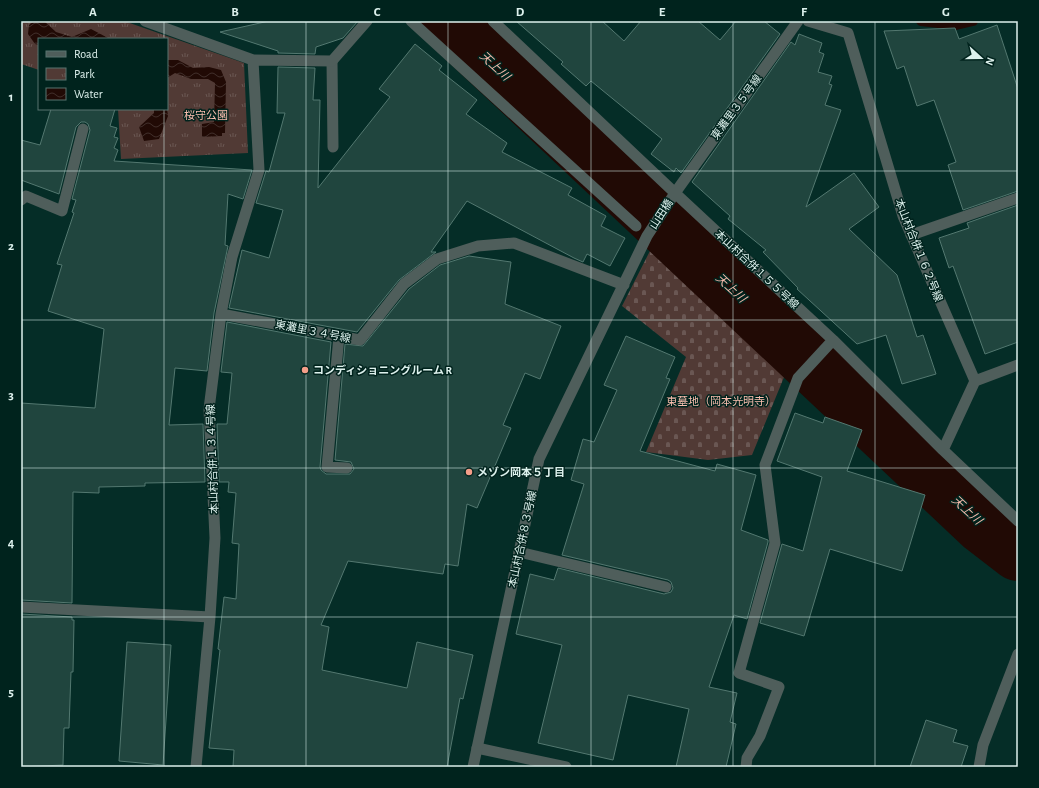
<svg xmlns="http://www.w3.org/2000/svg" width="1039" height="788" font-family="'Alegreya Sans','Noto Sans JP',sans-serif">
<style>
.cemetery{fill:url(#cemetery-stones)}
.park{fill:url(#park-tufts)}
.water{fill:url(#water-waves)}
.lines{fill:none;stroke-linecap:round;stroke-linejoin:round}
.stream{stroke:#210a05;stroke-width:10}
.river{stroke:#210a05;stroke-width:58}
.building{fill:#20453e;stroke:#537870}
.service{stroke:#4f5e5b;stroke-width:11}
.minor{stroke:#4f5e5b;stroke-width:11}
.grid{fill:none;stroke:#ddf1ed;stroke-width:1;stroke-opacity:0.55}
.poi-dot{fill:#f49e89;stroke:#00231d;stroke-width:1.5}
.labels{text-anchor:middle;stroke-width:3;stroke-linejoin:round;paint-order:stroke}
.street-label{font-size:11px;fill:#ddf1ed;stroke:#00231d}
.park-label{font-size:11px;fill:#f8bdae;stroke:#00231d}
.poi-label{font-size:11px;font-weight:bold;fill:#ddf1ed;stroke:#00231d;text-anchor:start}
.water-label{font-size:12px;font-style:italic;fill:#f4b9aa;stroke:#00231d}
.neatline{fill:none;stroke:#ddf1ed;stroke-width:1.5}
.grid-label{font-size:13px;text-anchor:middle;font-weight:bold;fill:#ddf1ed}
</style>
<defs>
<pattern id="cemetery-stones" width="16" height="16" patternUnits="userSpaceOnUse"><rect width="16" height="16" fill="#513a35"/><path d="M2 7V4a2 2 0 0 1 4 0v3zM10 15v-3a2 2 0 0 1 4 0v3z" fill="#6a5753"/></pattern>
<pattern id="park-tufts" width="24" height="20" patternUnits="userSpaceOnUse"><rect width="24" height="20" fill="#513a35"/><path d="M3 7l-1-3M5 7V3M7 7l1-3M15 17l-1-3M17 17v-4M19 17l1-3" fill="none" stroke="#6a5753"/></pattern>
<pattern id="water-waves" width="16" height="10" patternUnits="userSpaceOnUse"><rect width="16" height="10" fill="#210a05"/><path d="M0 5q4-4 8 0t8 0" fill="none" stroke="#412e2a"/></pattern>
</defs>
<rect width="100%" height="100%" fill="#052d27"/>
<path class="cemetery" d="M654,243L787,370L752,455L708,460L646,452L686,357L622,306Z"/>
<path class="park" d="M21,21H124L244,63L248,153L121,159L118,109H167V39H39V70L21,64Z"/>
<path class="water" d="M34,21H44L56,32L72,37L91,29L110,39H39V45L35,44L28,34L29,25Z
M167,60H178L193,68L209,67L221,70L226,82L225,133H222V136L202,137V124L214,122L215,83L208,79H191L175,73L167,78Z
M154,109H167L168,116L159,139L144,141L139,127L154,113Z"/>
<g class="lines">
<path class="stream" d="M921,21L956,25L973,21"/>
<path class="river" d="M447,21L983,525L1018,552"/>
</g>
<path class="building" d="M269,21H358L343,38L316,47L315,54L278,53V51L220,32Z
M516,21H602L624,41L641,21H698L720,40L736,21H764L780,34L681,173L676,168L674,172L651,154L662,139L591,81L586,86L561,64L563,62Z
M997,25L1018,89V191L963,210L948,165L956,162L934,100L917,106L904,66L897,69L884,31L955,28L959,39Z
M799,34L822,43L819,52L824,54L818,72L832,76L829,84L832,85L825,105L841,110L806,207L854,173L879,207L849,229L897,275L917,337L923,335L936,374L902,384L886,335L857,344L797,289L798,288L763,252L766,250L728,219L730,216L692,182L791,42L795,45Z
M415,44L442,66L439,70L477,100L466,114L507,143L502,152L572,188L568,195L606,216L601,226L625,238L610,266L587,254L583,262L574,258L467,201L431,252H436L399,280L357,332L229,308L242,250L269,258L283,210L256,203L266,171L269,172L285,113H277L278,67L315,68L313,100H320L318,188L390,97L379,89Z
M51,109H115L110,126L117,128L114,137L118,138L114,148L118,150L114,161L252,170L243,199L228,194L225,245L228,246L214,313L207,371L175,368L169,425L203,424L205,482L145,483V486L99,487V493L73,492L72,603L21,600V403L95,408L104,329L48,311L62,265L57,264L74,213L72,212L76,200L72,199L90,130L88,124L85,122H81L76,127L59,194L21,180V140L40,145Z
M1018,205V342L985,354L953,266L949,268L939,238L969,228L967,223Z
M469,256L511,262L505,304L561,326L540,379L525,373L503,425L511,428L477,508L467,504L458,566L445,564L443,574L348,561L321,625L329,627L322,670L407,688L417,642L473,655L463,699L460,698L447,767H233L234,750L209,748L220,650L218,649L224,597L236,599L239,544L232,543L236,493L228,492L229,482H219L217,424H227L232,373L221,372L227,322L331,342L320,467L321,470L326,474H350L354,469L351,462L335,460L345,344L363,346L409,289L440,265Z
M626,336L675,357L666,378L670,379L640,451L715,471L717,464L756,475L741,530L768,540V542L747,619L734,615L709,687L737,693L730,722L736,724L726,767H676L689,709L628,695L613,760L538,743L562,645L516,634L530,574L554,580L558,568L664,594L671,592L673,588L671,582L668,580L562,555L584,484L571,480L583,439L594,442L617,390L604,385Z
M795,413L823,423L825,417L862,430L847,471L925,495L902,571L830,549L804,636L760,623L782,544L803,551L822,477L777,461Z
M21,614L72,617V620H74L73,672H71L69,728H64L63,765L21,767Z
M127,642L171,645L163,765L119,761Z
M926,720L957,730L953,742L968,746L961,767H910Z"/>
<g class="lines">
<path class="service" d="M332,61L333,147
M21,200L26,196L62,211L83,129
M911,235L1018,198
M339,336L327,467L347,468
M519,552L666,587
M477,748L566,767"/>
<path class="minor" d="M145,21L253,60L332,61L367,21
M411,21L636,226
M493,21L675,193L833,340L943,450L1018,521
M808,21L848,33L903,216L975,381L943,450
M221,314L360,340L404,284L437,259L478,246L514,243L624,285
M975,381L1018,365
M21,607L210,617
M196,767L210,617L215,538L209,409L221,314L232,257L259,170L253,60
M473,767L539,459L647,236L675,193L798,21
M746,767L747,758L760,736L779,687L739,673L775,543L765,465L798,378L833,340
M979,767L983,745L1018,654"/>
</g>
<path class="grid" d="M164,21V39M306,21V767M448,21V767M591,21V767M733,21V767M875,21V767M164,109V767M21,171H1018M21,320H1018M21,468H1018M21,617H1018"/>
<g class="poi-dot">
<circle cx="305" cy="370" r="4"/>
<circle cx="469" cy="472" r="4"/>
</g>
<g class="labels">
<g class="street-label">
<text transform="translate(736 107) rotate(-54)" y="4">東灘里３５号線</text>
<text transform="translate(661 214) rotate(-57)" y="4">山田橋</text>
<text transform="translate(919 250) rotate(68)" y="4">本山村合併１６２号線</text>
<text transform="translate(757 269) rotate(43)" y="4">本山村合併１５５号線</text>
<text transform="translate(313 331) rotate(11)" y="4">東灘里３４号線</text>
<text transform="translate(212 459) rotate(-92)" y="4">本山村合併１３４号線</text>
<text transform="translate(522 539) rotate(-78)" y="4">本山村合併８３号線</text>
</g>
<g class="park-label">
<text x="206" y="119">桜守公園</text>
<text x="721" y="405">東墓地（岡本光明寺）</text>
</g>
<g class="poi-label">
<text x="313" y="374">コンディショニングルーム R</text>
<text x="477" y="476">メゾン岡本５丁目</text>
</g>
<g class="water-label">
<text transform="translate(495 66) rotate(43)" y="4">天上川</text>
<text transform="translate(731 288) rotate(43)" y="4">天上川</text>
<text transform="translate(967 510) rotate(43)" y="4">天上川</text>
</g>
</g>
<rect width="1039" height="788" fill="none" stroke="#00231d" stroke-width="44"/>
<rect x="38" y="38" width="130" height="72" fill="#00231d" stroke="#587570"/>
<rect x="46" y="51" width="20" height="6" fill="#4f5e5b" stroke="#587570"/>
<text x="74" y="58" font-size="12" fill="#ddf1ed">Road</text>
<rect x="46" y="68" width="20" height="12" fill="url(#park-tufts)" stroke="#587570"/>
<text x="74" y="78" font-size="12" fill="#ddf1ed">Park</text>
<rect x="46" y="88" width="20" height="12" fill="url(#water-waves)" stroke="#587570"/>
<text x="74" y="98" font-size="12" fill="#ddf1ed">Water</text>
<g transform="translate(981 58) rotate(111)" stroke="#00231d" stroke-width="3" paint-order="stroke">
<path d="M0-3L7 15L0 10L-7 15Z" fill="#ddf1ed"/>
<text y="-6" font-size="11" font-weight="bold" text-anchor="middle" fill="#ddf1ed">N</text>
</g>
<rect x="22" y="22" width="995" height="744" class="neatline"/>
<g class="grid-label">
<text x="93" y="16">A</text>
<text x="235" y="16">B</text>
<text x="377" y="16">C</text>
<text x="520" y="16">D</text>
<text x="662" y="16">E</text>
<text x="804" y="16">F</text>
<text x="946" y="16">G</text>
<text x="11" y="101">1</text>
<text x="11" y="250">2</text>
<text x="11" y="399">3</text>
<text x="11" y="547">4</text>
<text x="11" y="696">5</text>
</g>
</svg>
